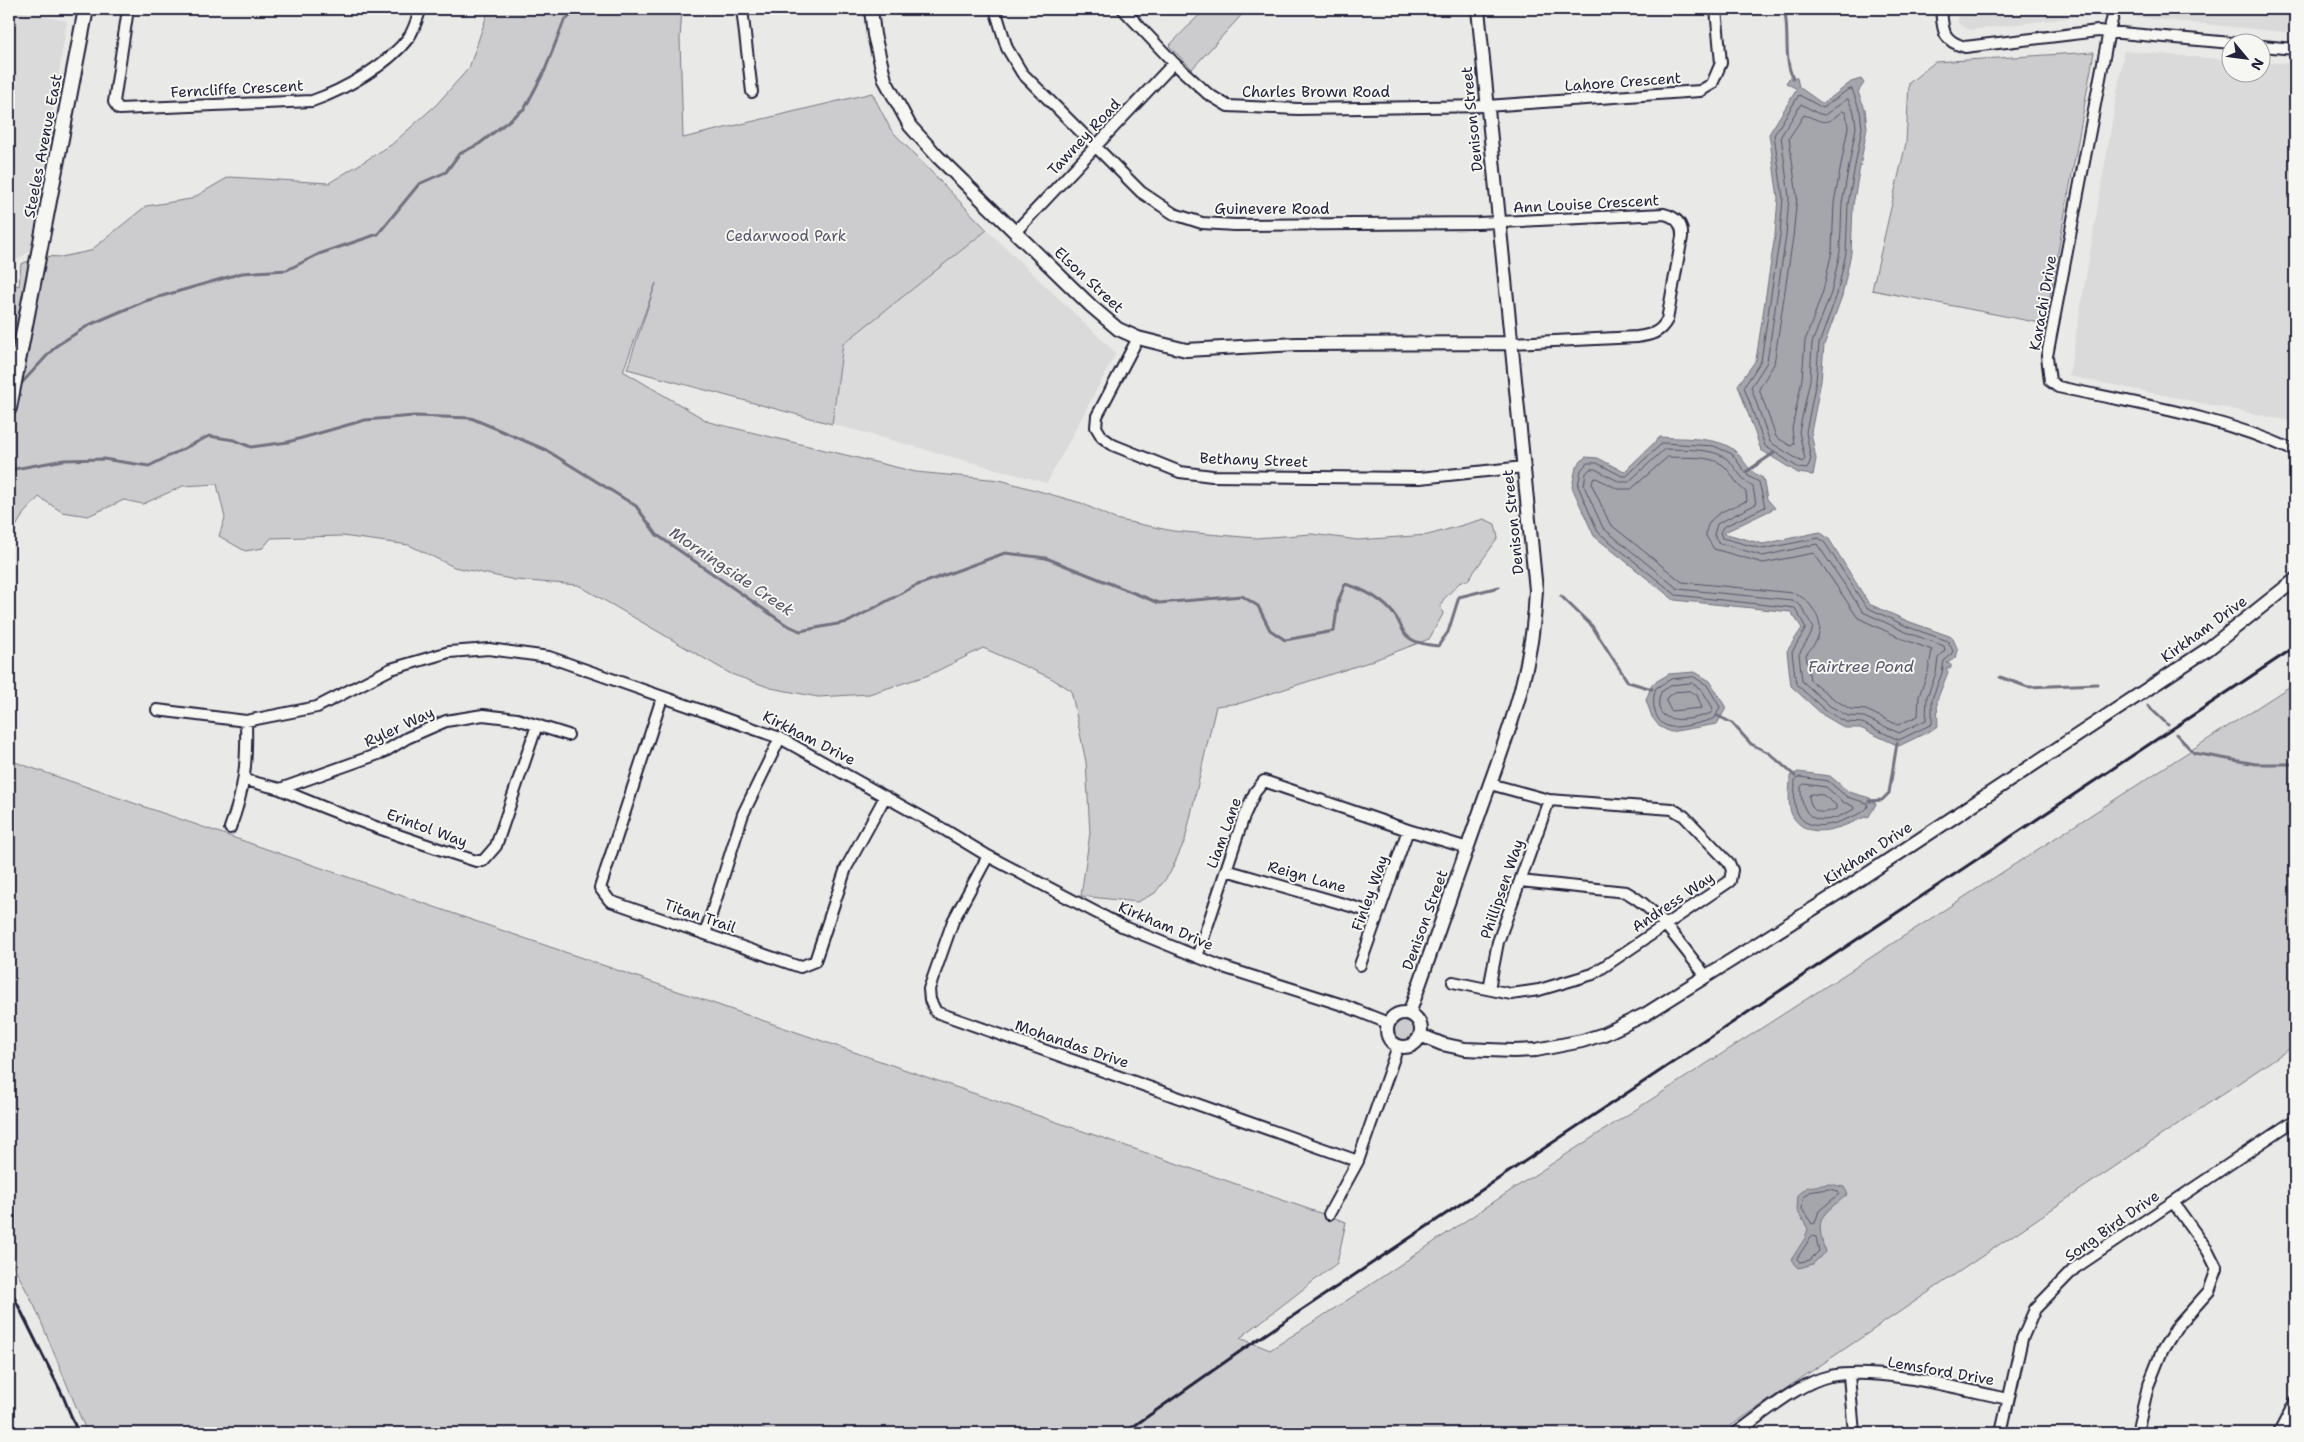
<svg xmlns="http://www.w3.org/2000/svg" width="2304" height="1442" font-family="'Shantell Sans',sans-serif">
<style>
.built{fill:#dadada}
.green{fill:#ccccce;stroke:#777784}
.water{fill:#a5a5ac;stroke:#71717f}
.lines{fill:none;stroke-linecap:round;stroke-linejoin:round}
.shore{stroke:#565668;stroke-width:1}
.stream{stroke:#71717f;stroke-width:3}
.minor-casing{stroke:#22223b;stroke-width:14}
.tertiary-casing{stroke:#22223b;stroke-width:16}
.secondary-casing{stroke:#22223b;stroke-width:18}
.minor{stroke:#f6f6f2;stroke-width:10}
.tertiary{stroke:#f6f6f2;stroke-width:12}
.secondary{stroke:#f6f6f2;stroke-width:14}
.rail{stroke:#22223b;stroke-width:3}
.labels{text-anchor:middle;stroke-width:4;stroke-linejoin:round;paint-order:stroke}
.street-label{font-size:15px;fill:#22223b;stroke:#f6f6f2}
.park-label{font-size:15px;fill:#555567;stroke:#f6f6f2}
.water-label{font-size:16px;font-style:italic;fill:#565668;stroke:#f6f6f2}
</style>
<rect width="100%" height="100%" fill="#e9e9e7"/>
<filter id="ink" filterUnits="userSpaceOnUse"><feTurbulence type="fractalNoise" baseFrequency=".02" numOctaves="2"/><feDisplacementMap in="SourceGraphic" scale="10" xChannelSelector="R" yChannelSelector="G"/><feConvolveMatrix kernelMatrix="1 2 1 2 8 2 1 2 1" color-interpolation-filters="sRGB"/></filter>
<g filter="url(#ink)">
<path class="built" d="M9,9L67,21L31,250L9,266Z
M1957,9H2100L2098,14L1971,30L1962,26L1958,22Z
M2134,9H2295V33L2133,17Z
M2124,51L2231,60L2232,72H2262V62L2295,64V422L2069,376Z
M987,230L1116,353L1047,483L832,424L843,344Z"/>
<path class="green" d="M489,9H682L680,39L683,138L872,93L891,130L987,230L843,344L832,424L627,369L656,283L623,371L709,422L916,472L1000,480L1081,503L1115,519L1173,531L1255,538L1312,534L1358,540L1428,535L1484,519L1495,524L1498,538L1468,580L1459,583L1443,600L1441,607L1443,614L1429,639L1369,662L1241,703L1216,706L1185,840L1170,873L1155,893L1137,902L1081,896L1090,833L1086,762L1071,690L1049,677L983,648L929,675L869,694L818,697L771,688L731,674L578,585L515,580L454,567L409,545L342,536L271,538L263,548L245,551L219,536L225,518L217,484L183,486L143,504L124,500L88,516L62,512L39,497L24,513L11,535H9V283L19,286L21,264L42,256L61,257L90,251L146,206L191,199L229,177L329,183L391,145L436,105L469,68Z
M1205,9H1247L1192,69L1169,46Z
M2094,52L2045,324L1872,290L1906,143L1909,83L1935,62Z
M2295,683V1045L1720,1433H87L35,1307L9,1257V760L1346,1222L1337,1263L1240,1338L1270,1350L1355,1295L1516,1187Z
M1394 1030a10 10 0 1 1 20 0a10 10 0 1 1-20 0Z"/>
<path class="water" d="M1790,77L1797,78L1799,87L1823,104L1851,82L1861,79L1864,83L1858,92L1865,109L1867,128L1853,205L1851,253L1842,296L1824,345L1821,381L1811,432L1816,459L1813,475L1798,473L1761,450L1738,385L1756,360L1775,235L1778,198L1769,134L1797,89L1786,83Z
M1660,437C1681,439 1721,436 1736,452C1747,463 1747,471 1763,478L1767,499L1775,508L1723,533L1763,544L1820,532L1829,539L1869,604L1910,622L1952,637L1958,650L1956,658L1947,663L1951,665V668H1946L1948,672L1937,700L1938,727L1899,746L1860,728H1845L1823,715L1791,686L1787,651L1802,628L1791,612L1674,600L1594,536L1572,487L1576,467L1585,457L1598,458L1624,472Z
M1695,672L1710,681L1726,708L1717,724L1670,732L1659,726L1652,717L1646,700L1652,684L1669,674Z
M1798,772L1830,776L1849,792L1870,798L1876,804L1868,818L1865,817C1844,826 1808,844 1792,815C1787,805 1790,787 1790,776Z
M1830,1184L1844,1187L1848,1194C1820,1217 1815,1216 1825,1252L1813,1264L1799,1268L1791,1260L1805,1238L1808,1229L1797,1210L1798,1195L1808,1187Z"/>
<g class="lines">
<path class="shore" d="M1852,89L1860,111L1862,128L1848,204L1846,253L1837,294L1819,344L1816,381L1806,432L1811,459L1807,469L1799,468L1765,446L1744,387L1761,361L1780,235L1783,198L1774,135L1799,95L1823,108L1846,91Z
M1848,99L1854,112L1856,127L1842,204L1840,252L1831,293L1812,343L1810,380L1799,432L1805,459L1802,462L1770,442L1751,387L1767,362L1786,236L1789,197L1781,136L1801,104L1817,113L1824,115Z
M1842,111L1846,113L1848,127L1834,203L1832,251L1823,291L1805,341L1802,379L1792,429L1794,444L1791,446L1776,437L1759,389L1774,364L1793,237L1797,197L1789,138L1804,115C1823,121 1824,128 1842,111Z
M1663,443L1714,446L1732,454L1748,476L1759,482L1765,507L1723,527L1720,532L1722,538L1763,549L1819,538L1825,543L1866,607L1908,627L1948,641L1953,651L1951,655L1944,661L1942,673L1932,699V724L1899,740L1862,723L1846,722L1826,711L1796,684L1792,652L1806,628L1795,608L1676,595L1598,532L1578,486L1581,470L1587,463H1597L1622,476H1626Z
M1665,449C1683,450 1716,447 1729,461C1738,471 1742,480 1753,487L1756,504L1717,524L1714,534L1719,543L1763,556L1817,544L1863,612L1906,632L1944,646L1945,651L1938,658L1936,673L1927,697L1926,720L1899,733L1864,717L1848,716L1830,706L1802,681L1799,654L1811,634L1813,627L1801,606L1792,600L1678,589L1603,528L1584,486L1586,473L1590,469H1595L1620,482H1628Z
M1668,457C1684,458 1710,455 1723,465C1732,473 1736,485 1746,492L1747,501C1731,508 1705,514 1706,536L1714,549L1763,563L1814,553L1858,618L1903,639L1932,650L1928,672L1919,696L1918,716L1898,725L1866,710L1850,709L1834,699L1810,680L1806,655C1810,649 1817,642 1819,634C1824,619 1807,596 1793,593L1682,582L1610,524L1592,485L1593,479L1596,478L1618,489H1631Z
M1694,677L1707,685L1720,707L1715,718C1705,722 1681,728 1671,727C1653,724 1651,701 1656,688L1671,679Z
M1692,683L1702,690L1713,708L1711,713C1691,721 1648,728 1661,692L1672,685Z
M1690,691L1697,695L1702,708L1671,711L1666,701L1667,697L1675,692Z
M1800,777L1828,781L1847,797L1867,803L1868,806C1865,813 1856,815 1849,818C1834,825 1806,833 1797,812C1793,803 1795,790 1795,780Z
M1804,784L1826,787L1843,802L1853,806L1854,809C1826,826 1800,826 1801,787Z
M1812,794L1823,795L1836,805V809C1821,815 1811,814 1809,796Z
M1829,1189L1838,1191L1839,1194L1819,1211L1815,1223L1812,1224L1802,1209L1803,1198L1810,1192Z
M1812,1236L1816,1237L1819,1251L1810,1260L1800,1262L1797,1259Z"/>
<path class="stream" d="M1784,9C1790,29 1783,59 1793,78
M19,386L56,346L89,325L145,301L242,273L287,270L319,254L378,234L419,184L446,172L459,154L479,144L525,108L545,70L564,21L578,9
M9,470L64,460L103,459L149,466L209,436L234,440L251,447L288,442L365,420L414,416L471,418L546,450L636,506L657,535L785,624L800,631L848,622L915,586L1005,553L1046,558L1159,603L1242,596L1258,606L1270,630L1285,640L1334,631L1338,602L1345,584C1364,589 1385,601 1396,617C1400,623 1402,630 1406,635C1413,643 1427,645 1438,646L1448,632L1459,597L1499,587
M1746,472L1774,453
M1561,596L1592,626L1628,682L1652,689
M2000,677L2028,687L2097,684
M2148,706L2168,725
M1718,716L1732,723L1751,744L1769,753L1795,776
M2176,734L2194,753L2256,764H2295
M1869,801L1882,800L1889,793L1897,743"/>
<defs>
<path id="minor" d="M128,9L114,102L119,109L312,101C344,90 388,65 409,37C414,30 417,18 421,9
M742,9L752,92
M995,9L1007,48L1022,73L1141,192L1174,214L1202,223L1234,225L1478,223L1664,214C1676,217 1683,224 1682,237L1667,320C1660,333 1651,335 1637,337L1511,343
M1123,9L1174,63L1208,94L1228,106L1298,109L1487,106L1700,91L1712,84L1721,63L1716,9
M1941,9C1943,30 1942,41 1965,47L2098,31L2232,43
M2115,9L2109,31L2047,356L2050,381L2058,387C2138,404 2220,416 2295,451
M2262,46L2295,49
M1015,232L1174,63
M1138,338L1097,416L1096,427L1102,437L1113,445L1180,472L1212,476L1420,478L1524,467
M662,698L600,888L610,901L800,967L815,961L846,868L885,797
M157,710L246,721L317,707L391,669L449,652L489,649L549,657L780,738L945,830L988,856L1122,926L1220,966L1343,1005L1388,1023
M245,780L280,789L384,752L407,738L446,721L483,715L517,719L568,735
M280,789C343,817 410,840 476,861H483L496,846L537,725
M230,828C245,788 247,763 246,721
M988,856L953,921L929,989L930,1000L936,1012L1358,1161
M1226,870L1378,914
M1520,881L1626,892C1659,910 1682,947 1706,976
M705,934L743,814L780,738
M1197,957L1244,816L1255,792L1264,781L1408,830L1468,848
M1360,965L1408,830
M1453,982L1511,994L1539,990L1593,974L1730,881L1732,870L1729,863L1684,816L1672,809L1549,800L1490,784
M1489,989L1498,942L1549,800
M1329,1214L1358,1161L1398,1046
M1849,1376L1854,1433
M1736,1433C1762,1415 1798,1383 1830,1376C1881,1367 1957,1388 2008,1399
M2001,1433L2022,1339L2035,1309L2075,1268L2295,1120
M2137,1433L2148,1386L2162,1351L2176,1328L2209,1291L2217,1269L2208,1251L2173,1202
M2279,1433L2295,1402"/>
<path id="tertiary" d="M871,9L874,35L885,80L910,126L938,157L1091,306L1118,329L1138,338L1186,350L1297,344L1511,343
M1387 1030a17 17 0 1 1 34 0a17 17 0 1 1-34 0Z
M1409,1014C1433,945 1458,876 1482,806C1509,731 1533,671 1536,590L1478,9
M1420,1035L1442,1044L1465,1049L1513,1051L1536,1050L1582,1041L1604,1034L1646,1014L1851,885L2208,649L2295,580"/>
<path id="secondary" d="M9,408L86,9"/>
</defs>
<use href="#minor" class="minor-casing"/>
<use href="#tertiary" class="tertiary-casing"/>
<use href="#secondary" class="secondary-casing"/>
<use href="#minor" class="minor"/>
<use href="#tertiary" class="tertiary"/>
<use href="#secondary" class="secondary"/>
<path class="rail" d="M9,1287L63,1396L78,1433
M1124,1433L1245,1348L2295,647"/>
</g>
</g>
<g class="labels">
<g class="street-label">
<text transform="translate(1623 82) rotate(-4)" y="5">Lahore Crescent</text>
<text transform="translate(237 89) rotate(-3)" y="5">Ferncliffe Crescent</text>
<text x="1316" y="97">Charles Brown Road</text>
<text transform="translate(1472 119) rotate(-96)" y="5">Denison Street</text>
<text transform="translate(1084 137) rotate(-47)" y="5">Tawney Road</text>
<text transform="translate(43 146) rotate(-79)" y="5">Steeles Avenue East</text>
<text transform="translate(1586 204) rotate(-3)" y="5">Ann Louise Crescent</text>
<text x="1272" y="214">Guinevere Road</text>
<text transform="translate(1089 280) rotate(43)" y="5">Elson Street</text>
<text transform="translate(2043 303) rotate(-80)" y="5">Karachi Drive</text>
<text transform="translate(1254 460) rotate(2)" y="5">Bethany Street</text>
<text transform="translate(1513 522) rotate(-96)" y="5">Denison Street</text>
<text transform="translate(2204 629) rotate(-36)" y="5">Kirkham Drive</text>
<text transform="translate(399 727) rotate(-25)" y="5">Ryler Way</text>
<text transform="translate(809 738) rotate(27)" y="5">Kirkham Drive</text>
<text transform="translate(427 828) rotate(20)" y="5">Erintol Way</text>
<text transform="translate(1224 833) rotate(-70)" y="5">Liam Lane</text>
<text transform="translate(1868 853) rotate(-33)" y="5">Kirkham Drive</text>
<text transform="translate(1307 877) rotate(16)" y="5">Reign Lane</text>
<text transform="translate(1502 889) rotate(-71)" y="5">Phillipsen Way</text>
<text transform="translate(1370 893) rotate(-70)" y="5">Finley Way</text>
<text transform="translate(1673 902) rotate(-34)" y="5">Andress Way</text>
<text transform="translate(700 916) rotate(19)" y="5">Titan Trail</text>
<text transform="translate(1425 920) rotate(-70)" y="5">Denison Street</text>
<text transform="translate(1166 926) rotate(23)" y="5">Kirkham Drive</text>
<text transform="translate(1072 1044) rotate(19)" y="5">Mohandas Drive</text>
<text transform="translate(2112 1226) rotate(-35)" y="5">Song Bird Drive</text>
<text transform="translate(1941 1371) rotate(10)" y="5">Lemsford Drive</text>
</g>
<g class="park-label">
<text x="786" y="241">Cedarwood Park</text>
</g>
<g class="water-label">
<text transform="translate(732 571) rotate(34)" y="6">Morningside Creek</text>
<text x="1861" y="672">Fairtree Pond</text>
</g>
</g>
<rect width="2304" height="1442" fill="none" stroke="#f6f6f2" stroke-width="30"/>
<rect x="15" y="15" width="2274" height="1412" fill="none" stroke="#22223b" stroke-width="2" filter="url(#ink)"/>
<g transform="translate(2246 58) rotate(119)"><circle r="24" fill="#f6f6f2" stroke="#a1a1a9"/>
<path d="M0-4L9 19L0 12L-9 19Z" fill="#22223b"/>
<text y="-8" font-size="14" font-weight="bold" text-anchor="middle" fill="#22223b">N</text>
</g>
</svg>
